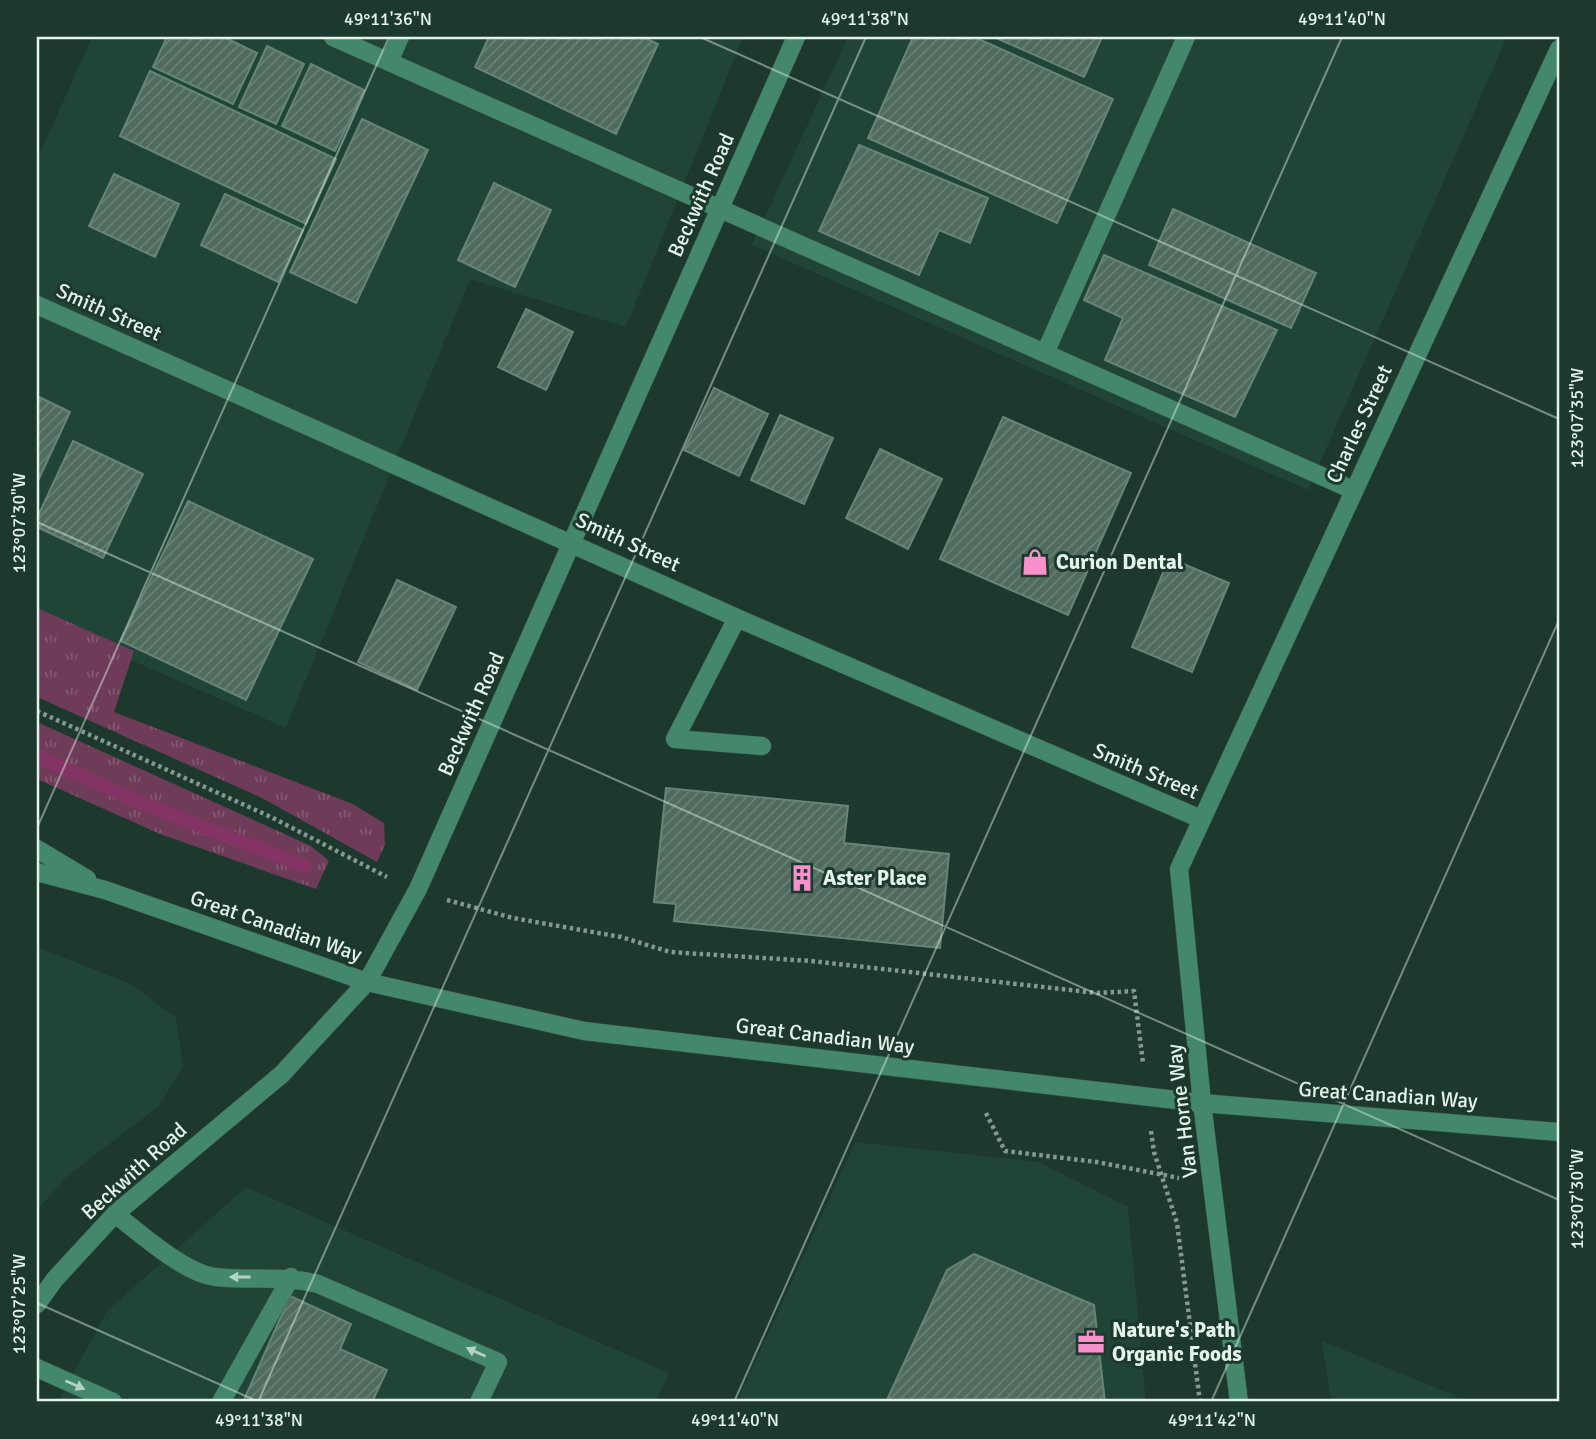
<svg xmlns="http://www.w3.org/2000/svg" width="1596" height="1439" font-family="Signika,sans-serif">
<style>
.built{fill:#204435}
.grass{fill:url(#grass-tufts)}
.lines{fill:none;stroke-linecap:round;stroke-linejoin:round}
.stream{stroke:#843365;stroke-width:14}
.building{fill:url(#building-hatch);stroke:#678576;stroke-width:2}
.minor-casing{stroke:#3d564a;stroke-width:19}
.path{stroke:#849a8f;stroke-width:4.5;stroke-dasharray:3.5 3.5;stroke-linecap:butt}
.minor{stroke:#44886b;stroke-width:18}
.oneway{fill:#b3d3c4}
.ticks{fill:none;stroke:#e3f3ea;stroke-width:2;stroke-opacity:0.45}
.labels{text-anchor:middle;stroke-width:6;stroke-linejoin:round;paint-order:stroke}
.street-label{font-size:21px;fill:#e3f3ea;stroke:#1d382c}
.poi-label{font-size:21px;font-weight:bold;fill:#e3f3ea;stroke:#1d382c;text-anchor:start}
.neatline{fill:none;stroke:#e3f3ea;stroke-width:2.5}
.ticks-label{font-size:18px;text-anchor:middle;fill:#e3f3ea}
</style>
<defs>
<pattern id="grass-tufts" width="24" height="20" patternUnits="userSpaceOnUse" patternTransform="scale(1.75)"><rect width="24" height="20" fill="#6e3c59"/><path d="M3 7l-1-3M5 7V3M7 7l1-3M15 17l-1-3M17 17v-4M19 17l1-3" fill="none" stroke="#835971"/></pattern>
<pattern id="building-hatch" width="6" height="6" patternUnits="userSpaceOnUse" patternTransform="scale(1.75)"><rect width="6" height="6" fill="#4f6b5e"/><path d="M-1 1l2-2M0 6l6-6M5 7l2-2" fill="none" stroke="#688175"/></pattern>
</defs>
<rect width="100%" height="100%" fill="#1d382c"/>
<path class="built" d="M92,37H743L626,327L470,279L286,728L37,619V160Z
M848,37H1507L1308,490L752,245Z
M37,947L131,984L176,1018L183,1067L159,1106L70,1174L37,1210Z
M855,1142L1038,1162L1128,1207L1146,1402H737Z
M246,1187L669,1373L656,1402H58L107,1311Z
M1322,1341L1471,1402H1331Z"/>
<path class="grass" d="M37,608L134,651L114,712L353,804L384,823L385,845L377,862L262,798L37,697Z
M37,722L311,846L329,861L316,889L160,834L37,779Z"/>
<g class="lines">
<path class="stream" d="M37,756L139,802L304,866"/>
</g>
<path class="building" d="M167,37H224L257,53L233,104L153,67Z
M489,37H643L658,44L616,134L475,67Z
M913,37H974L1113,99L1057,223L868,138Z
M994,37H1102L1084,77Z
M267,46L304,64L276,124L239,107Z
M311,64L364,90L335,151L282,126Z
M150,71L336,159L306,224L120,136Z
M362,119L428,150L356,303L290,272Z
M859,145L988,198L970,243L939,230L919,275L819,231Z
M114,174L179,204L155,257L89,226Z
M494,183L551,210L515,287L458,260Z
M225,194L303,230L278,282L201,245Z
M1173,209L1316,273L1291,328L1149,265Z
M1104,255L1277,330L1235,417L1105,360L1123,318L1084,300Z
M526,309L573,332L546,390L498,367Z
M714,388L768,414L739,476L684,450Z
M37,396L70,412L37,483Z
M780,415L833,438L804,504L751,480Z
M1003,417L1131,473L1068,615L940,559Z
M73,441L143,474L103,558L37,527V518Z
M880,449L942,479L908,549L846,518Z
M188,501L313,559L246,700L121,641Z
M1169,558L1229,583L1192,672L1132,647Z
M397,580L456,607L417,690L358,662Z
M666,788L848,806L844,843L949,854L940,948L674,921L676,904L654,902Z
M974,1254L1094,1305L1105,1402H886L947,1270Z
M290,1296L351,1324L340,1349L387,1370L373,1400L379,1402H243Z"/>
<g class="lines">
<defs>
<path id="minor" d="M333,37L1353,490
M389,62L400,37
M37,305L737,618L1201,819
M1045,353L1186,37
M737,618L675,739L762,746
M37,849L87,879
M37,872L105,890L367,982L584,1031L1202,1103L1559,1132
M115,1214C140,1233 185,1274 216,1277C251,1281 284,1275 318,1284L498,1362L479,1402
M37,1304L55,1279L115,1214L282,1074L305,1049L367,982L418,889L796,37
M37,1368L113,1402
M221,1402L291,1277
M1239,1402L1202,1103L1179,869L1559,49"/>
</defs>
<use href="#minor" class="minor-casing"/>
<path class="path" d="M37,711L271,817L387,877
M447,900L513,918L621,937L670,952L811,961L1097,993L1134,991L1143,1063
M986,1113L1005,1151L1097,1162L1179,1178
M1151,1131L1154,1152L1177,1223L1200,1402"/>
<use href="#minor" class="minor"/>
</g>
<defs><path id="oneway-solid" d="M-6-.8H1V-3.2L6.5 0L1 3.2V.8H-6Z" transform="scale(1.75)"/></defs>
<g class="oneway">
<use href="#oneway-solid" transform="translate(240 1277) rotate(180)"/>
<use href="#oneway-solid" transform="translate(476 1352) rotate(-156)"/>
<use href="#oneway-solid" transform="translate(75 1385) rotate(24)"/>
</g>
<path class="ticks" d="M700,37L1559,419M37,522L1559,1200M37,828L389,37M37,1303L259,1402M258,1402L866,37M734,1402L1342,37M1211,1402L1559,620"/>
<defs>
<symbol id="shop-bare" viewBox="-9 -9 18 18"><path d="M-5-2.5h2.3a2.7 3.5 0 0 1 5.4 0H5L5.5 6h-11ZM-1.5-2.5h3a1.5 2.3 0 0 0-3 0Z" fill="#f890cc" stroke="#1d382c" stroke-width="2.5" paint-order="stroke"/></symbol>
<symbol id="building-bare" viewBox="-9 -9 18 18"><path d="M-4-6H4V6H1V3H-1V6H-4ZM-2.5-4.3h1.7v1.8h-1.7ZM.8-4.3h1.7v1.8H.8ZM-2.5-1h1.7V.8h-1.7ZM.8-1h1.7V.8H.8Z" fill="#f890cc" stroke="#1d382c" stroke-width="2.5" paint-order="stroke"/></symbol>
<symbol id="office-bare" viewBox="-9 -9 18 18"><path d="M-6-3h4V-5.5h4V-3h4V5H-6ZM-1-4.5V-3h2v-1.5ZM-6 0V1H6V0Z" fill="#f890cc" stroke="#1d382c" stroke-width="2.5" paint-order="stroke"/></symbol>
</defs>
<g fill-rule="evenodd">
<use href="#shop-bare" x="1016" y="543" width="38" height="38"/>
<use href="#building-bare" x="783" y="859" width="38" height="38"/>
<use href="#office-bare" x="1072" y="1323" width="38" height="38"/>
</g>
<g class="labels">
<g class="street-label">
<text transform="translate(701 195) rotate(-66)" y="7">Beckwith Road</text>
<text transform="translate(109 312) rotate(24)" y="7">Smith Street</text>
<text transform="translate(1359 424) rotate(-65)" y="7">Charles Street</text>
<text transform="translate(628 542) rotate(25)" y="7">Smith Street</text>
<text transform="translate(471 714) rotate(-66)" y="7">Beckwith Road</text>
<text transform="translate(1146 771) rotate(23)" y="7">Smith Street</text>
<text transform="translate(276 926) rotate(19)" y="7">Great Canadian Way</text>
<text transform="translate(825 1036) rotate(7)" y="7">Great Canadian Way</text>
<text transform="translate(1388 1095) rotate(4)" y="7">Great Canadian Way</text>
<text transform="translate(1182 1111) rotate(-97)" y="7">Van Horne Way</text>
<text transform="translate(134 1171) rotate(-42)" y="7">Beckwith Road</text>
</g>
<g class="poi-label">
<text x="1056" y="569">Curion Dental</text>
<text x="823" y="885">Aster Place</text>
<text x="1112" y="1337">Nature's Path<tspan x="1112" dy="24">Organic Foods</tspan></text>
</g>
</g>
<rect width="1596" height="1439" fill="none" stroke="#1d382c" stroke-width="77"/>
<rect x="38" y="38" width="1520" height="1362" class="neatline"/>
<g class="ticks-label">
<text x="388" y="25">49°11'36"N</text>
<text x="865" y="25">49°11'38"N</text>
<text x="1342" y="25">49°11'40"N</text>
<text transform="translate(1577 418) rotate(-90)" y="6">123°07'35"W</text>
<text transform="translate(19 523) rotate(-90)" y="6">123°07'30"W</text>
<text transform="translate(1577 1199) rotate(-90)" y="6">123°07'30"W</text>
<text transform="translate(19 1304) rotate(-90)" y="6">123°07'25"W</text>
<text x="259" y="1426">49°11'38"N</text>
<text x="735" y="1426">49°11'40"N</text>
<text x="1212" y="1426">49°11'42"N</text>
</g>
</svg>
